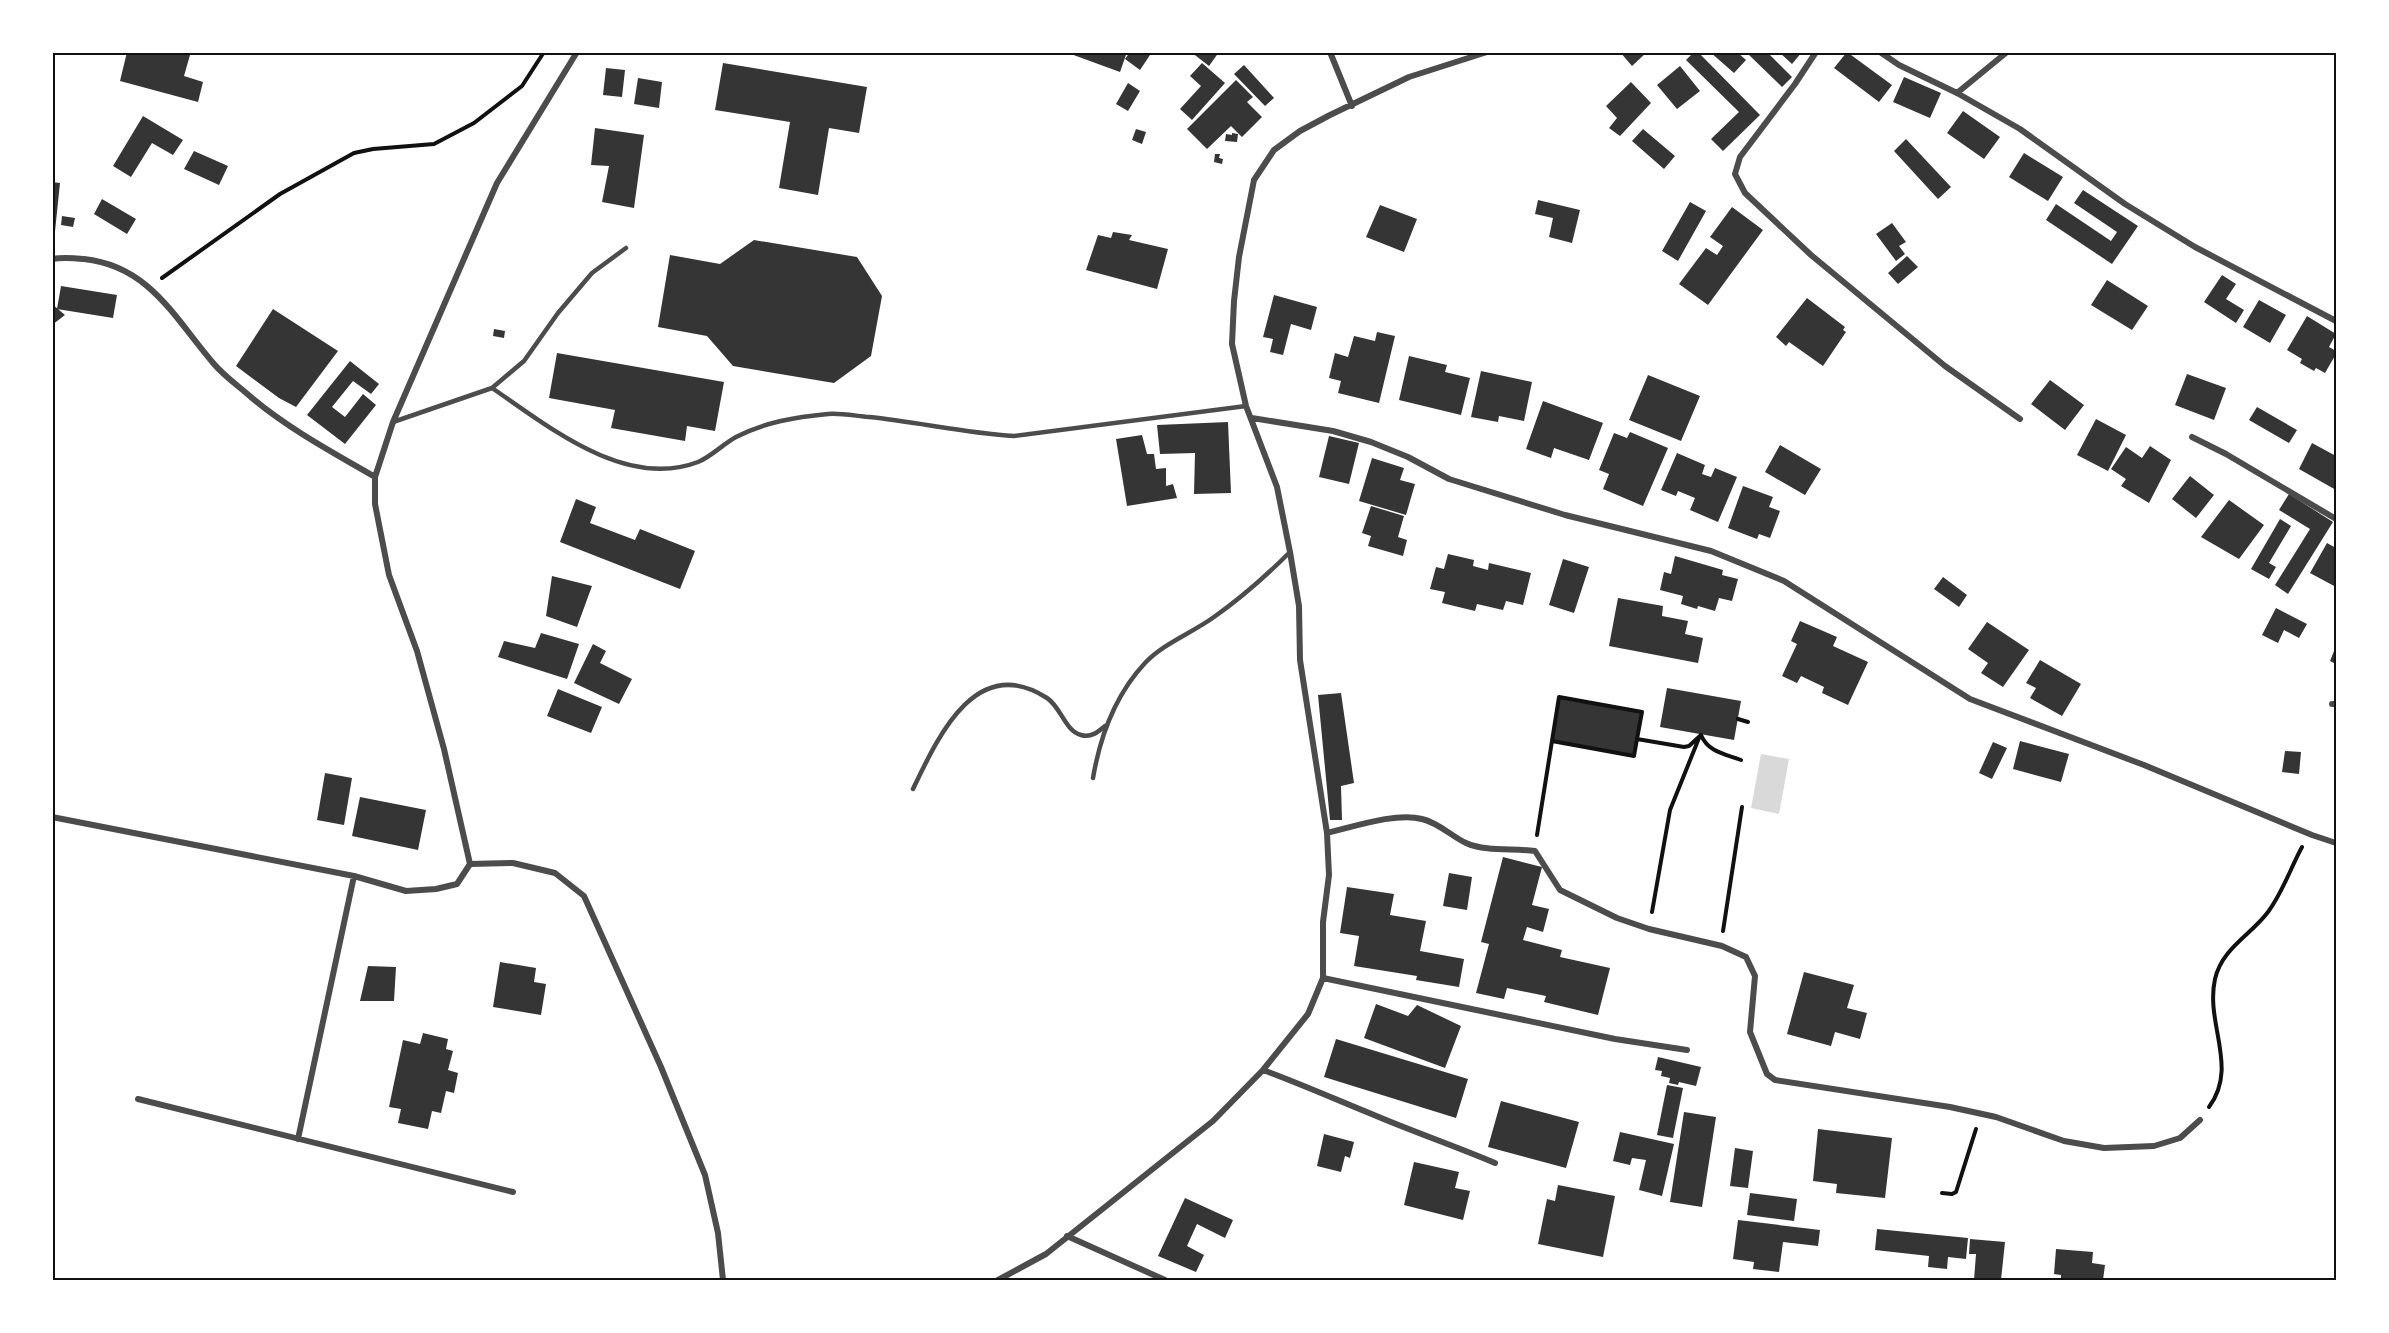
<svg xmlns="http://www.w3.org/2000/svg" width="2389" height="1333" font-family="Arial,sans-serif">
<style>
.water{fill:#d9d9d9}
.building{fill:#353535}
.lines{fill:none;stroke-linecap:round;stroke-linejoin:round}
.path{stroke:#111;stroke-width:4}
.service{stroke:#4c4c4c;stroke-width:4.5}
.minor{stroke:#4c4c4c;stroke-width:6}
.neatline{fill:none;stroke:#111;stroke-width:2}
</style>
<rect width="100%" height="100%" fill="#fff"/>
<path class="water" d="M1761,754L1789,759L1779,814L1751,808Z"/>
<path class="building" d="M127,52H179L190,55L184,76L203,82L198,102L120,81Z
M1127,52L1120,72L1068,53V52Z
M1130,52H1152L1140,70L1125,59Z
M1191,52H1219L1209,66Z
M1620,52H1647L1632,66Z
M1694,52H1698L1760,115L1723,151L1711,139L1739,112L1686,60Z
M1710,52H1737L1746,60L1734,73Z
M1746,52H1767L1792,77L1782,87Z
M1779,52H1802L1792,64Z
M1847,52L1892,85L1879,102L1834,68Z
M723,63L867,87L859,133L829,128L818,195L779,188L790,122L715,110Z
M1202,63L1225,83L1192,120L1180,109L1201,86L1190,76Z
M1244,65L1274,98L1265,106L1234,74Z
M1680,66L1700,91L1677,109L1657,85Z
M606,68L625,70L622,97L603,95Z
M1904,77L1941,93L1930,118L1893,102Z
M638,78L662,82L659,108L634,104Z
M1236,80L1253,97L1247,102L1262,117L1242,137L1231,126L1207,149L1187,129Z
M1631,82L1651,103L1620,136L1609,128L1617,118L1606,106Z
M1128,83L1140,91L1128,111L1116,104Z
M1963,111L2000,137L1984,159L1947,133Z
M143,116L183,140L173,155L152,143L131,177L113,166Z
M595,128L644,135L634,208L602,202L609,166L591,165Z
M1136,129L1146,132L1142,144L1132,140Z
M1643,129L1675,156L1664,169L1632,141Z
M1232,133L1238,134L1237,142L1225,141L1226,134L1232,135Z
M1906,139L1951,187L1938,199L1894,151Z
M194,151L228,166L219,185L184,169Z
M2024,153L2063,177L2048,201L2009,177Z
M1215,154H1220L1219,158L1223,159L1222,164L1214,162Z
M52,182L60,183L54,241H52Z
M2083,190L2138,226L2112,264L2046,220L2056,204L2111,241L2117,232L2074,203Z
M102,199L136,219L127,234L94,214Z
M1538,200L1580,210L1572,243L1549,237L1553,218L1535,214Z
M1690,202L1706,211L1678,261L1662,251Z
M1380,205L1417,219L1404,252L1366,237Z
M1732,207L1763,230L1708,305L1679,284L1706,248L1717,255L1723,246L1710,237Z
M62,216L75,218L73,227L61,225Z
M1892,223L1906,242L1899,246L1905,254L1896,261L1876,234Z
M1113,232L1132,235L1129,240L1168,249L1157,289L1086,270L1098,235L1111,238Z
M754,240L857,257L882,296L871,356L834,383L733,366L707,336L658,327L670,255L720,264Z
M1907,256L1918,267L1898,284L1888,273Z
M2222,275L2236,284L2226,299L2244,310L2236,323L2204,302Z
M2107,280L2148,306L2132,330L2091,305Z
M61,286L117,295L113,318L57,309Z
M1274,295L1317,307L1311,330L1291,324L1283,355L1270,352L1273,339L1263,337Z
M1807,298L1845,327L1843,330L1846,332L1823,366L1789,342L1786,346L1776,337Z
M2259,300L2286,315L2270,343L2243,327Z
M52,304L65,315L52,325Z
M273,309L338,351L296,407L279,398L236,366Z
M2307,316L2336,334L2329,347L2336,351V354L2325,373L2316,368L2314,371L2300,363L2302,359L2287,350Z
M494,329L505,331L504,338L493,336Z
M1377,332L1395,336L1379,403L1338,393L1341,381L1329,378L1335,353L1348,357L1354,336L1375,341Z
M557,353L724,382L715,431L687,426L685,441L611,428L615,410L549,398Z
M1409,356L1447,365L1445,372L1470,378L1461,415L1399,400Z
M350,361L379,384L371,394L353,381L332,407L345,417L363,394L376,405L345,444L307,415Z
M1481,371L1532,382L1524,421L1499,416L1498,422L1471,417Z
M2187,374L2226,388L2214,420L2175,405Z
M1648,375L1700,396L1681,441L1629,420Z
M2050,380L2084,405L2065,430L2031,404Z
M1543,401L1603,423L1589,460L1554,448L1551,458L1526,449Z
M2257,407L2297,430L2289,443L2249,420Z
M2096,419L2126,435L2108,471L2077,455Z
M1228,422L1231,493L1194,494L1195,453L1160,454L1157,425Z
M1630,432L1668,448L1643,506L1603,489L1609,474L1599,470L1614,433L1627,438Z
M1142,435L1147,454H1154L1156,469L1166,468V486L1173,484L1177,498L1127,506L1116,439Z
M1329,436L1359,443L1349,484L1319,477Z
M2312,443L2336,456V490L2299,469Z
M1780,445L1821,469L1805,495L1765,472Z
M2150,446L2171,460L2149,503L2121,486L2126,479L2111,469L2126,447L2142,458Z
M1677,453L1705,465L1702,474L1711,477L1715,468L1737,477L1718,522L1690,510L1695,498L1678,491L1676,496L1661,490Z
M1372,458L1404,468L1400,480L1415,484L1406,515L1359,501Z
M2190,476L2214,495L2196,518L2172,499Z
M1743,486L1773,497L1769,507L1780,511L1770,538L1759,534L1757,539L1728,528Z
M2289,494L2333,522L2288,594L2275,585L2310,529L2279,510Z
M576,499L596,507L590,523L635,540L640,529L695,551L680,589L560,542Z
M2229,500L2264,525L2239,559L2201,537Z
M1371,506L1404,516L1398,537L1407,540L1403,556L1368,546L1371,536L1362,533Z
M2280,519L2291,526L2269,563L2276,567L2269,579L2251,569Z
M2327,543L2336,548V587L2310,573Z
M1448,554L1474,560L1473,566L1488,570L1489,563L1531,573L1523,605L1506,601L1503,610L1477,604L1475,611L1442,603L1445,592L1430,589L1436,567L1444,569Z
M1675,556L1723,570L1722,575L1738,579L1732,601L1719,598L1715,611L1698,606L1697,609L1681,604L1683,596L1660,590L1664,572L1671,574Z
M1563,559L1589,567L1574,613L1549,605Z
M552,576L592,586L577,627L546,616Z
M1943,577L1967,595L1959,607L1934,589Z
M1618,598L1663,606L1662,616L1688,621L1685,634L1703,638L1698,663L1609,646Z
M2276,608L2307,624L2299,638L2284,630L2278,643L2262,635Z
M1800,621L1837,637L1833,646L1868,662L1848,705L1822,693L1824,687L1801,676L1797,683L1782,676L1797,644L1791,641Z
M1987,622L2029,650L2003,687L1981,673L1988,663L1968,649Z
M541,633L579,644L567,679L498,657L504,641L535,648Z
M593,644L606,651L600,663L632,679L619,704L574,683Z
M2336,646V664L2330,661Z
M2040,660L2081,684L2062,716L2030,698L2036,688L2026,683Z
M1667,688L1741,701L1734,740L1660,727Z
M558,689L602,707L591,733L547,716Z
M1341,693L1354,783L1341,786L1342,820H1330L1318,695Z
M1559,697L1642,712L1634,756L1552,741Z
M2020,741L2069,754L2061,782L2013,769Z
M1993,742L2007,748L1992,779L1979,773Z
M2285,751L2301,752L2299,774L2282,772Z
M325,773L352,778L344,825L317,820Z
M360,797L426,810L418,850L352,836Z
M1503,857L1542,867L1532,905L1549,909L1543,932L1527,927L1523,940L1562,950L1560,957L1610,968L1598,1015L1544,1002L1546,996L1507,988L1504,999L1476,993L1489,944L1481,942Z
M1449,873L1472,877L1467,910L1443,906Z
M1347,887L1394,894L1390,915L1426,921L1420,951L1464,959L1459,987L1416,980L1417,976L1354,966L1359,936L1340,933Z
M500,962L536,968L534,982L546,984L541,1015L493,1007Z
M368,966L396,967L394,1001H360Z
M1804,972L1854,985L1847,1008L1867,1013L1860,1039L1835,1032L1831,1046L1787,1034Z
M1376,1004L1408,1016L1417,1005L1461,1026L1445,1068L1364,1038Z
M423,1033L448,1039L446,1049L453,1051L448,1070L458,1073L454,1093L446,1091L441,1113L432,1111L428,1129L398,1123L401,1109L389,1107L403,1040L420,1044Z
M1336,1039L1468,1079L1456,1118L1324,1077Z
M1658,1057L1701,1067L1696,1086L1679,1082L1678,1085L1669,1083L1670,1078L1661,1076L1662,1071L1655,1070Z
M1667,1085L1683,1088L1673,1138L1657,1135Z
M1501,1101L1579,1122L1566,1168L1488,1147Z
M1684,1112L1716,1117L1702,1207L1670,1202Z
M1818,1129L1892,1138L1885,1198L1836,1193L1837,1184L1813,1181Z
M1620,1132L1674,1144L1662,1196L1639,1190L1646,1160L1632,1158L1630,1165L1613,1161Z
M1324,1134L1354,1142L1350,1158L1345,1156L1341,1172L1317,1166Z
M1735,1148L1753,1151L1748,1188L1730,1186Z
M1414,1162L1459,1172L1455,1188L1470,1191L1463,1220L1404,1205Z
M1558,1185L1615,1196L1603,1257L1538,1244L1547,1199L1555,1201Z
M1750,1193L1797,1199L1794,1221L1747,1215Z
M1185,1198L1233,1220L1225,1238L1197,1224L1187,1246L1204,1255L1196,1272L1158,1256Z
M1738,1220L1820,1230L1818,1246L1783,1242L1779,1272L1753,1269L1754,1262L1733,1259Z
M1877,1229L1968,1238L1966,1259L1948,1257L1947,1269L1928,1267L1929,1256L1875,1250Z
M1970,1239L2005,1242L2001,1280H1974L1976,1254H1969Z
M2056,1249L2093,1252L2092,1263L2105,1265L2103,1280H2061V1275L2054,1274Z"/>
<g class="lines">
<path class="path" d="M162,278L280,194L354,153L373,149L434,144L474,123L522,86L544,52
M1738,719L1748,722
M1701,735C1708,752 1725,754 1741,760
M1552,741L1634,756L1637,739
M1537,835L1559,697L1642,712L1637,739L1684,747L1689,746L1701,735
M1652,912L1670,810L1699,738
M1723,931L1742,807
M2209,1107C2239,1067 2205,1024 2215,979C2222,948 2251,935 2268,912C2283,892 2290,869 2302,847
M1942,1193L1952,1194L1956,1192L1976,1129"/>
<path class="service" d="M492,388C548,426 625,490 698,462C711,457 723,444 736,437C765,422 796,417 828,414C841,413 856,416 869,417C918,422 965,433 1014,436L1246,406
M393,422L492,388L524,361L558,313L592,273L626,248
M1093,778C1100,737 1116,694 1145,663C1164,643 1192,633 1214,617C1241,598 1266,576 1290,552
M913,789C938,737 976,652 1047,698C1061,707 1065,731 1081,735C1091,738 1098,732 1105,726"/>
<path class="minor" d="M1330,52L1352,106
M1816,52L1795,84L1740,157L1735,174L1745,193L1811,255L1945,366L2020,419
M1880,52L1899,65L1957,93L2020,129L2125,204L2195,247L2336,321
M1957,93L2007,52
M52,259C63,257 73,258 84,259C150,266 175,319 214,364C225,377 240,387 252,398C289,429 332,452 375,477
M1252,418L1333,431L1371,442L1408,457L1449,479L1565,515L1711,551L1784,581L1970,699L2144,765L2312,835L2336,843
M2192,437L2226,454L2336,519
M2332,704H2336
M52,817L354,876L406,891L436,889L457,884L470,864L444,749L417,651L389,575L375,504V477L393,422L497,183L577,52
M1327,833C1353,827 1396,812 1422,819C1439,823 1451,836 1466,843C1486,852 1513,848 1535,851L1560,890L1617,918L1649,929L1722,946L1746,957L1755,976L1750,1032L1767,1074L1775,1080L1950,1107L1996,1117L2064,1141L2104,1148L2154,1146L2180,1138L2200,1120
M470,864L513,863L555,873L584,896L661,1067L705,1175L718,1233L723,1280
M1323,978L1615,1039L1687,1050
M1263,1070C1301,1084 1337,1100 1374,1115C1414,1132 1455,1146 1495,1163
M138,1099L513,1192
M298,1139L354,876
M1067,1236L1165,1280
M998,1280L1046,1254L1213,1121L1263,1070L1308,1014L1323,978V922L1329,875L1327,833L1300,660L1299,606L1290,552L1277,487L1246,406L1232,344L1234,301L1239,257L1254,180L1274,150L1300,131L1330,115L1409,77L1487,52"/>
</g>
<rect width="2389" height="1333" fill="none" stroke="#ffffff" stroke-width="108"/>
<rect x="54" y="54" width="2281" height="1225" class="neatline"/>
</svg>
